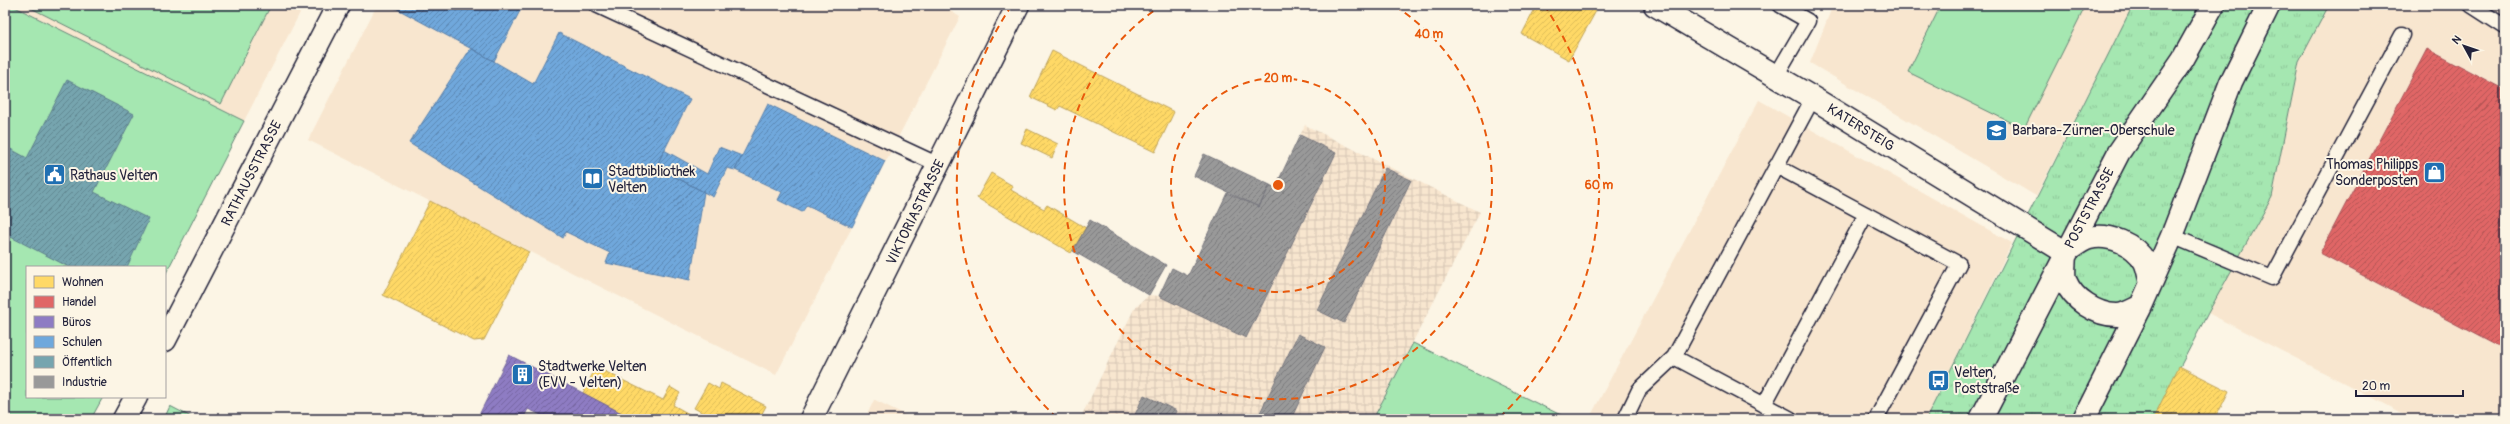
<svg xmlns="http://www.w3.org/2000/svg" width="2510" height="424" font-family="Pangolin,sans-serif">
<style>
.built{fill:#f8e6cf}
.industrial{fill:url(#industrial-grid)}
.grass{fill:url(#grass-tufts);stroke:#648476}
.green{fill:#a5e7b1;stroke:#648476}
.homes{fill:url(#homes-hatch);stroke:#bda259}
.shops{fill:url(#shops-hatch);stroke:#a75259}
.offices{fill:url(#offices-hatch);stroke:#6e619a}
.schools{fill:url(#schools-hatch);stroke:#5880ac}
.public{fill:url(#public-hatch);stroke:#5d7e8c}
.industry{fill:url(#industry-hatch);stroke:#75757d}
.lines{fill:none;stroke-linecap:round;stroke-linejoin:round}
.service-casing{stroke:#22223b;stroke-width:17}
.minor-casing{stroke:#22223b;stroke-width:25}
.tertiary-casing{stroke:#22223b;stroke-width:25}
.service{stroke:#fcf5e5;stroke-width:14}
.minor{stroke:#fcf5e5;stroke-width:22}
.tertiary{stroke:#fcf5e5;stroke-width:22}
.ring{fill:none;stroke:#e8590c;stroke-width:2;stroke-dasharray:7 5}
.labels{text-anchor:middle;stroke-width:4;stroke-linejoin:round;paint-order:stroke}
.street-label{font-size:14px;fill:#22223b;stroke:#fcf5e5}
.poi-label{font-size:14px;fill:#22223b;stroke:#fcf5e5;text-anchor:start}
.centre{fill:#e8590c;stroke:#fcf5e5;stroke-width:2}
.ring-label{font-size:12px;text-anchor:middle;font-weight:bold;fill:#e8590c;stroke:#fcf5e5;stroke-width:4;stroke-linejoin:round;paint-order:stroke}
</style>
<defs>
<pattern id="industrial-grid" width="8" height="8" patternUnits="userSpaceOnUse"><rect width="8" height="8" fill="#f8e6cf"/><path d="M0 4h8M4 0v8" fill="none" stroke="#d4c5b3"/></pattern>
<pattern id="grass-tufts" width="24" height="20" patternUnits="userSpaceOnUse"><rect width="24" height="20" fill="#a5e7b1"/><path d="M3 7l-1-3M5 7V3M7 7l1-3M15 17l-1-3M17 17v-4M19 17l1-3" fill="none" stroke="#8ec699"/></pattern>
<pattern id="homes-hatch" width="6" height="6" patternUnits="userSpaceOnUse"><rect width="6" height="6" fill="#ffd966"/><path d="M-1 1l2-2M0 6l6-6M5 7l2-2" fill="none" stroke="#daba59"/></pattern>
<pattern id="shops-hatch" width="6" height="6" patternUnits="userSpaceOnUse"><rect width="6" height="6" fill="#e06666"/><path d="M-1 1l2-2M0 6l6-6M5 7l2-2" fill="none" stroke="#b55455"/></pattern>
<pattern id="offices-hatch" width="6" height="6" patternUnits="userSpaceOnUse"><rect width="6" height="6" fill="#8e7cc3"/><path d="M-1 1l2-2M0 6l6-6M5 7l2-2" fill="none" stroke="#7465a0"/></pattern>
<pattern id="schools-hatch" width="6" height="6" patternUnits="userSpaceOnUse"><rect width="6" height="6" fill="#6fa8dc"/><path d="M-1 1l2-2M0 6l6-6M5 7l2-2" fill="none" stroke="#5b88b4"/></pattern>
<pattern id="public-hatch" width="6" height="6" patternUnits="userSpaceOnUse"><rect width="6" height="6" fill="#76a5af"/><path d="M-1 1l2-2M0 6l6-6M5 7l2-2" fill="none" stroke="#608690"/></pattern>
<pattern id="industry-hatch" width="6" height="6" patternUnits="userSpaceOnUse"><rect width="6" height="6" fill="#999"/><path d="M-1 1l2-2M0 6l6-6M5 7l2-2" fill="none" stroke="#7c7c7e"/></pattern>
</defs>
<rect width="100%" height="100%" fill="#fcf5e5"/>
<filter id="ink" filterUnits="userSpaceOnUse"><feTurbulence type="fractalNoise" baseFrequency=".025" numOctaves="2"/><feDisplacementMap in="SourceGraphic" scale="8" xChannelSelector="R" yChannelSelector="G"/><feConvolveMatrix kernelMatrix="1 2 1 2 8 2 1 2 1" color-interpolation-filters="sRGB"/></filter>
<g filter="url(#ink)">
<path class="built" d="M11,5H304L244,121Z
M377,5H941L960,17L776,375L308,140Z
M1833,5H2133L2036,196L1810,63Z
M2329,5H2505V419H2414L2208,313L2272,197L2299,62Z
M1759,100L2012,243L1926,419H1589Z
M874,400H875L914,419H865Z"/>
<path class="industrial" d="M1305,125L1480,212L1373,419H1080L1134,309L1149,295L1159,296L1172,268L1188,276L1227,193L1259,207L1270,185L1275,187Z"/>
<path class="grass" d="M2133,5H2329L2299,62L2272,197L2208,313L2153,419H1926Z
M170,406L195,419H164Z"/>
<path class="green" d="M5,5H11L244,121L165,275V267H27V397H103L91,419H5Z
M25,5H271L221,104Z
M1941,5H2086L2024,129L1908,72Z
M1413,343L1569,419H1373Z"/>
<path class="homes" d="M1537,5H1585L1596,11L1569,60L1522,34Z
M1052,51L1174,112L1155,152L1060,106L1057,110L1030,97Z
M1027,129L1058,144L1052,158L1021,143Z
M991,173L1013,186L1011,190L1044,209L1047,205L1086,228L1071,253L977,198Z
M430,201L529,252L484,340L474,341L383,295Z
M2179,366L2229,391L2215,419H2153Z
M596,367L663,400L670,387L680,393L673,405L698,419H633L583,393Z
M708,383L719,389L721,383L766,406L759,419H702L705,414L694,408Z"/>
<path class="shops" d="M2427,49L2505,90V350L2320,253Z"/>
<path class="offices" d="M509,355L583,393L633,419H550L528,409L523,419H477Z"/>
<path class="schools" d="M390,5H523L494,61Z
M559,33L690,99L656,167L704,192L690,280L606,263L610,253L566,232L563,238L409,143L471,48L533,84Z
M768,104L885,161L852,227L807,205L802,212L778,200L782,192L735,170Z
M719,147L742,156L735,170L727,168L713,197L656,167L664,150L707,174Z"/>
<path class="public" d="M67,80L134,114L94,192L149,219L127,267H69L5,234V146L27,158Z"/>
<path class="industry" d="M1300,135L1336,153L1246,338L1159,296L1172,268L1188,276L1227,193L1259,207L1270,185L1275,188Z
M1204,154L1270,185L1259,207L1194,176Z
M1385,168L1411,180L1344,323L1317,310Z
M1090,220L1166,265L1149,295L1073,251Z
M1298,334L1325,347L1291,419H1257Z
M1144,395L1177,411L1173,419H1133Z"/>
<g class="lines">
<defs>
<path id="service" d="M596,5L939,165
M2471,5L2505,27
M1776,76L1808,21L1780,5
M1776,166L1959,264L1876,419
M2172,236L2272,278L2402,35
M1674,357L1791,419
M1764,405L1866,214
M1625,419L1639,390L1674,357L1813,98"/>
<path id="minor" d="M1655,5L1813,98L2065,252
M165,340L338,5
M124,419L136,397"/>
<path id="tertiary" d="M2141,306C2134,309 2125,315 2117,315C2096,315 2073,300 2065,280C2063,273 2065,260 2065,252C2072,248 2081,240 2089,238C2109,233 2135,244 2145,262C2148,268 2149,277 2151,283
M811,419L1018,5
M1981,419L2119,152L2183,59L2213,5
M2084,419L2141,306L2172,236L2231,82L2269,5"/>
</defs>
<use href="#service" class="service-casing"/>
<use href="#minor" class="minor-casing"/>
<use href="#tertiary" class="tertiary-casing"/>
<use href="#service" class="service"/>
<use href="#minor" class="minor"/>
<use href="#tertiary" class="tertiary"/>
</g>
</g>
<g class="ring">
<circle cx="1278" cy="185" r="107"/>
<path d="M1395 6A214 214 0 1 1 1161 6"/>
<path d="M1057 418A321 321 0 0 1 1012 5M1544 5A321 321 0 0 1 1499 418"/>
</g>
<defs>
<symbol id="school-square" viewBox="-11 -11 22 22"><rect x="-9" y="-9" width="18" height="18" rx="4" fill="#1f6fb2" stroke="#fcf5e5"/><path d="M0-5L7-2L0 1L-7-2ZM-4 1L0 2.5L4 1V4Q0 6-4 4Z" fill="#fff"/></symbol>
<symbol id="shop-square" viewBox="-11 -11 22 22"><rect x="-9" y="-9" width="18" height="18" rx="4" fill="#1f6fb2" stroke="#fcf5e5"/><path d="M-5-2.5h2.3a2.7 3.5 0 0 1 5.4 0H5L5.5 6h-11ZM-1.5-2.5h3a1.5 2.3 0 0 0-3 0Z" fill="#fff"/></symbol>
<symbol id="civic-square" viewBox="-11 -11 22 22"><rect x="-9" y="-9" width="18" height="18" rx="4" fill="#1f6fb2" stroke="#fcf5e5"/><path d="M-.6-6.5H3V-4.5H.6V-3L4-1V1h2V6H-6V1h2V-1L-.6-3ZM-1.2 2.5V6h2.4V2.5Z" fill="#fff"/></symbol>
<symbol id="library-square" viewBox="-11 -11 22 22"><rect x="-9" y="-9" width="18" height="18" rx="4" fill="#1f6fb2" stroke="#fcf5e5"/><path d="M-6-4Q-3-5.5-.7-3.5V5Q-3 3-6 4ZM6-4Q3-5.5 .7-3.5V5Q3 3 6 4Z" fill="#fff"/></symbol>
<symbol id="building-square" viewBox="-11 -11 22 22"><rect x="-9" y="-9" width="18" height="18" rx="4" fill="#1f6fb2" stroke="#fcf5e5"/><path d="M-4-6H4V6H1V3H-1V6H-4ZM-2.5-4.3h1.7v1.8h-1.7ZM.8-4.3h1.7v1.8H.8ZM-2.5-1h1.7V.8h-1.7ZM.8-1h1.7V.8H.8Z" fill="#fff"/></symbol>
<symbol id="bus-square" viewBox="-11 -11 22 22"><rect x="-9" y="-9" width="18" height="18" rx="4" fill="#1f6fb2" stroke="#fcf5e5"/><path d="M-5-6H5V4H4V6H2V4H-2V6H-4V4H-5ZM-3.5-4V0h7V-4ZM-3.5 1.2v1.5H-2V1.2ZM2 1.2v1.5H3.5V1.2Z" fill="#fff"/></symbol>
</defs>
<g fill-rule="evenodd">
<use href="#school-square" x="1984" y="118" width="25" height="25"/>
<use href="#shop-square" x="2422" y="160" width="25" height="25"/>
<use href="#civic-square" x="42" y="162" width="25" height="25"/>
<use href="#library-square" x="580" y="166" width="25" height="25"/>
<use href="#building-square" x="510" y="362" width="25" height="25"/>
<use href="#bus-square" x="1926" y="368" width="25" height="25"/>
</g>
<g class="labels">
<g class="street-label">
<text transform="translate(1861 127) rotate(32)" y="5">KATERSTEIG</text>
<text transform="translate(251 173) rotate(-63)" y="5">RATHAUSSTRASSE</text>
<text transform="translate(2089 208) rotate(-62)" y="5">POSTSTRASSE</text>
<text transform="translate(915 212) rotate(-64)" y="5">VIKTORIASTRASSE</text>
</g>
<g class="poi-label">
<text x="2012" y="135">Barbara-Zürner-Oberschule</text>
<text x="2418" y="169" text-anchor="end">Thomas Philipps<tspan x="2418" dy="16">Sonderposten</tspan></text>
<text x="608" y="176">Stadtbibliothek<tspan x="608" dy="16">Velten</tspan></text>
<text x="70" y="180">Rathaus Velten</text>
<text x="538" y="371">Stadtwerke Velten<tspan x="538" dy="16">(EVV - Velten)</tspan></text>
<text x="1954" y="377">Velten,<tspan x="1954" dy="16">Poststraße</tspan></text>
</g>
</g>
<circle cx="1278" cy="185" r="6" class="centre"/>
<g class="ring-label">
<text x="1429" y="38">40 m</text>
<text x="1278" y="82">20 m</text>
<text x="1599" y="189">60 m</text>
</g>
<rect width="2510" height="424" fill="none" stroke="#fcf5e5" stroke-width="20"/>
<rect x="10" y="10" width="2490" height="404" fill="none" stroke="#22223b" stroke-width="1.5" filter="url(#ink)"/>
<rect x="26" y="266" width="140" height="132" fill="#fcf5e5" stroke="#a5a1a1"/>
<rect x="34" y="276" width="20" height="12" fill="#ffd966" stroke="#a5a1a1"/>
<text x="62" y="286" font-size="12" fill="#22223b">Wohnen</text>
<rect x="34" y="296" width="20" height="12" fill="#e06666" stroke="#a5a1a1"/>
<text x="62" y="306" font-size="12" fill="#22223b">Handel</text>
<rect x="34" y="316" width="20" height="12" fill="#8e7cc3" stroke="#a5a1a1"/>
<text x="62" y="326" font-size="12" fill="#22223b">Büros</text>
<rect x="34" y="336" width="20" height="12" fill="#6fa8dc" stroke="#a5a1a1"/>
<text x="62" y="346" font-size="12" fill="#22223b">Schulen</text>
<rect x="34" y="356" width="20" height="12" fill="#76a5af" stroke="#a5a1a1"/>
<text x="62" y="366" font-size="12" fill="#22223b">Öffentlich</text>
<rect x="34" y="376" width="20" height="12" fill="#999999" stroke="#a5a1a1"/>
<text x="62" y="386" font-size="12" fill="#22223b">Industrie</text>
<g transform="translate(2464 46) rotate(310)" stroke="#fcf5e5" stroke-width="3" paint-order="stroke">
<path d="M0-3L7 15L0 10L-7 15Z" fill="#22223b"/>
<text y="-6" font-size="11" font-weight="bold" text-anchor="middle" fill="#22223b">N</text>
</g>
<path d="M2356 390v6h107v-6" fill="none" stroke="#22223b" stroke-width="2"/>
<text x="2362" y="390" font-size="12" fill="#22223b" stroke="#fcf5e5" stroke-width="3" paint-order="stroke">20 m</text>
</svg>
